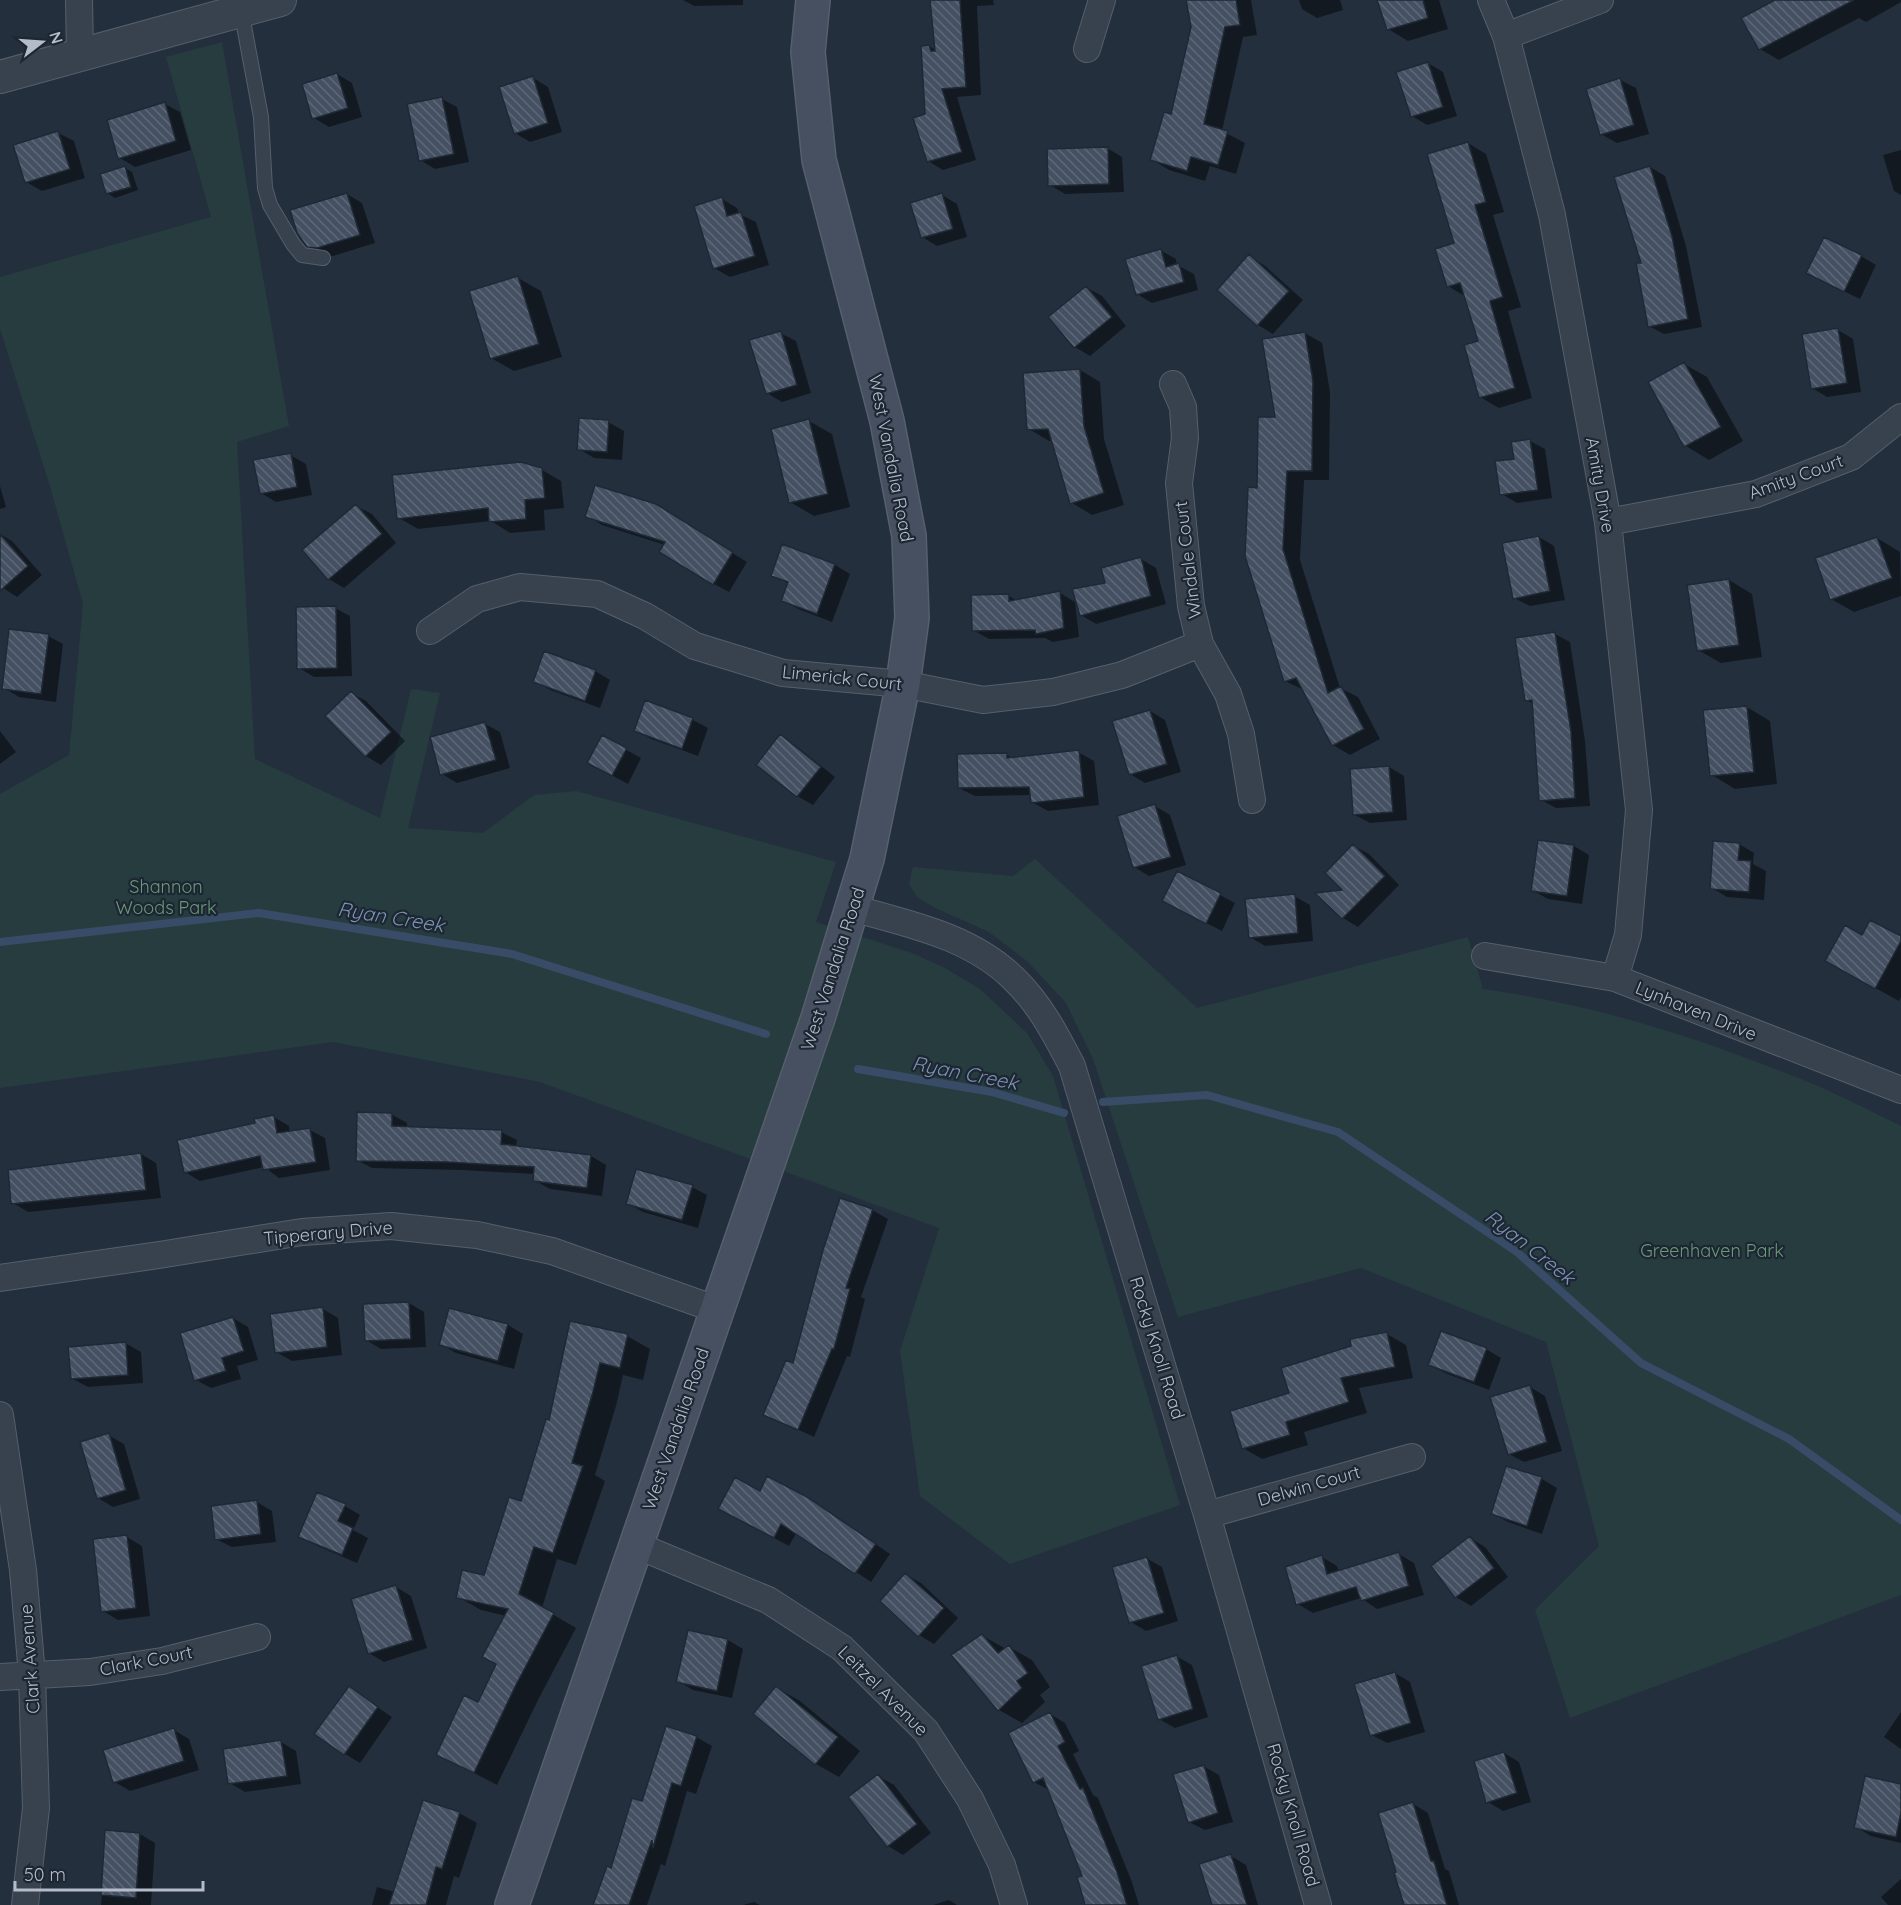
<svg xmlns="http://www.w3.org/2000/svg" width="1901" height="1905" font-family="Quicksand,sans-serif">
<style>
.green{fill:#263c3f}
.shadow{fill:#0007}
.lines{fill:none;stroke-linecap:round;stroke-linejoin:round}
.stream{stroke:#394c67;stroke-width:8}
.building{fill:url(#building-back-hatch);stroke:#1f2835;stroke-width:1.5}
.service-casing{stroke:#565f6c;stroke-width:16}
.minor-casing{stroke:#565f6c;stroke-width:28}
.tertiary-casing{stroke:#565f6c;stroke-width:34}
.secondary-casing{stroke:#565f6c;stroke-width:36}
.service{stroke:#38414e;stroke-width:14}
.minor{stroke:#38414e;stroke-width:26}
.tertiary{stroke:#38414e;stroke-width:32}
.secondary{stroke:#465061;stroke-width:33}
.labels{text-anchor:middle;stroke-width:4.5;stroke-linejoin:round;paint-order:stroke}
.street-label{font-size:18px;fill:#b4bcc9;stroke:#1d2633}
.park-label{font-size:18px;fill:#6b9a76;stroke:#1d2633}
.water-label{font-size:20px;font-style:italic;fill:#7c92b1;stroke:#1d2633}
</style>
<defs>
<pattern id="building-back-hatch" width="6" height="6" patternUnits="userSpaceOnUse" patternTransform="scale(1.5)"><rect width="6" height="6" fill="#455162"/><path d="M-1 5l2 2M0 0l6 6M5-1l2 2" fill="none" stroke="#5d6877"/></pattern>
</defs>
<rect width="100%" height="100%" fill="#242f3e"/>
<path class="green" d="M222,42L289,426L237,442L255,759L380,818L411,689L440,693L408,828L483,833L534,795L576,791L836,862L816,922L912,953L943,967L980,989L1027,1033L1053,1076L1180,1505L1010,1564L920,1496L900,1351L939,1228L540,1082L333,1042L0,1088V794L69,755L83,604L49,483L0,329V277L211,217L166,57Z
M1035,859L1197,1008L1468,937L1483,989C1595,1004 1702,1039 1806,1081C1838,1094 1870,1111 1901,1126V1595L1570,1718L1535,1610L1599,1546L1546,1342L1361,1268L1178,1317L1093,1059L1066,1003L1028,962L989,932L935,908L917,897L909,884L913,867L1013,876Z"/>
<path class="shadow" d="M683,0H743V5L694,6Z
M932,0H993L994,5L977,6L981,95L957,97L976,160L943,170L928,161L929,46L937,51Z
M1187,0H1251L1257,35L1243,37L1222,131L1245,143L1236,174L1210,166L1205,181L1169,170L1151,159L1172,116L1192,27Z
M1299,0H1340L1343,10L1317,18L1302,9Z
M1379,0H1439L1448,29L1408,41L1388,29Z
M1779,0H1901V2L1866,22L1859,18L1779,60L1760,49Z
M1428,63L1443,72L1457,116L1427,125L1412,116Z
M337,74L352,83L362,117L329,127L314,118Z
M533,78L548,87L562,132L530,142L515,133Z
M1620,80L1636,88L1649,134L1617,143L1601,134Z
M442,99L457,107L469,162L435,169L420,160Z
M165,104L180,112L191,150L135,167L120,158Z
M58,133L74,141L85,178L42,191L26,182Z
M1468,143L1486,154L1504,212L1493,215L1521,307L1508,311L1532,398L1499,408L1480,397V342L1466,297L1448,286L1456,244Z
M1107,148L1122,157L1124,192L1065,194L1050,185Z
M1901,150V195L1894,191L1883,155Z
M1650,167L1665,176L1686,246L1702,327L1664,334L1649,326L1643,264Z
M125,168L132,172L138,190L115,198L107,193Z
M347,194L362,203L375,243L333,256L324,255L308,245Z
M942,195L957,204L967,237L937,246L922,237Z
M722,199L737,208L739,214L756,222L769,265L730,277L714,268Z
M1160,250L1176,259L1177,265L1194,274L1198,290L1152,303L1137,294Z
M1249,256L1264,265L1303,300L1273,334L1258,325L1219,290Z
M1861,256L1876,265L1860,299L1823,281Z
M518,278L541,291L562,357L514,371L491,358Z
M1086,287L1102,296L1126,326L1090,356L1075,347Z
M1838,330L1853,339L1861,392L1827,397L1812,388Z
M780,333L796,341L811,393L782,402L767,393Z
M1305,333L1322,343L1330,392L1329,480H1304L1300,560L1340,688L1358,697L1380,739L1350,755L1333,745L1304,690L1285,681L1258,489L1277,418Z
M1684,364L1707,377L1743,441L1709,460L1686,446Z
M1080,370L1100,382L1104,439L1124,505L1092,515L1072,503L1053,441H1049L1029,429Z
M809,421L832,434L850,507L814,516L790,502Z
M608,422L624,431L622,460L594,458L579,449Z
M1530,441L1545,449L1552,498L1517,503L1502,494L1516,460Z
M290,455L306,464L312,495L276,502L261,493Z
M542,470L561,481L564,508L544,510L545,530L510,533L491,521L418,529L399,518Z
M0,486L6,507L0,509Z
M356,506L372,514L396,543L344,588L329,579Z
M671,515L747,562L729,592L714,584L665,545L602,525L587,516Z
M0,534L12,541L42,575L17,597L0,586Z
M1539,537L1554,546L1565,600L1530,606L1514,598Z
M1877,538L1900,552L1901,596L1854,612L1831,599Z
M783,546L835,565L850,574L832,622L798,609L783,600L789,584L773,575Z
M1141,559L1156,568L1166,604L1096,624L1081,615Z
M1729,580L1752,594L1762,657L1721,663L1698,650Z
M1060,593L1075,602L1079,637L1053,642L1045,638L989,639L973,630L1009,596L1018,601Z
M335,608L350,616L352,676L314,677L299,668Z
M1555,634L1570,642L1585,741L1590,806L1556,808L1541,800L1534,704L1526,700Z
M48,636L63,644L56,702L19,697L4,688Z
M595,671L610,680L600,708L550,690L535,681Z
M351,693L366,701L405,741L381,765L366,756Z
M646,702L693,720L708,728L698,756L651,739L636,730Z
M1747,707L1770,721L1777,784L1735,789L1712,775Z
M1150,711L1165,720L1181,772L1145,783L1130,774Z
M485,724L500,732L510,768L457,783L442,774Z
M0,731L16,752L0,764Z
M780,736L795,745L835,777L813,805L797,796Z
M603,737L641,758L628,784L604,771Z
M1078,752L1094,761L1099,805L1048,811L1032,802V795L975,796L959,788L1007,755L1014,759Z
M1389,767L1404,776L1407,820L1370,823L1355,815Z
M1155,806L1170,815L1186,865L1149,876L1134,867Z
M1739,844L1754,853L1753,864L1766,871L1764,900L1727,897L1712,888Z
M1354,846L1369,854L1399,885L1358,927L1343,918L1319,894L1346,891Z
M1574,846L1589,855L1582,904L1548,899L1532,890Z
M1220,895L1235,903L1222,931L1179,909Z
M1294,896L1310,905L1313,941L1265,946L1250,937Z
M1863,937L1901,938V997L1899,1001L1850,974Z
M391,1114L407,1123V1128L501,1132L517,1140L516,1147L591,1156L606,1165L602,1196L550,1189L534,1180L535,1174L462,1170L372,1168L357,1160Z
M274,1117L289,1126L290,1133L310,1130L325,1138L330,1170L279,1178L264,1167L200,1181L185,1172L257,1124Z
M141,1154L156,1163L161,1198L28,1212L13,1203Z
M692,1187L707,1195L698,1228L643,1212L627,1203Z
M872,1210L888,1219L861,1297L865,1299L850,1357L847,1356L814,1437L765,1414L794,1365Z
M409,1303L424,1312L426,1347L381,1349L366,1340L365,1306Z
M323,1309L338,1318L342,1355L292,1361L276,1352Z
M450,1310L508,1325L523,1334L514,1369L456,1353L441,1344Z
M233,1318L248,1327L258,1360L237,1366L241,1379L211,1388L196,1380Z
M571,1323L627,1336L650,1349L643,1380L623,1375L616,1406L595,1475L605,1481L576,1565L557,1559L542,1608L576,1628L539,1698L497,1785L438,1754L479,1704L498,1664L506,1616L481,1610L458,1597L485,1577L522,1503L550,1422Z
M1387,1334L1406,1345L1413,1378L1359,1388L1367,1413L1304,1432L1308,1445L1262,1459L1243,1448L1291,1394L1353,1348Z
M125,1343L141,1352L143,1383L88,1387L73,1379Z
M1486,1349L1501,1358L1489,1390L1445,1373L1430,1365Z
M1530,1387L1545,1396L1562,1451L1524,1462L1509,1454Z
M108,1435L124,1444L140,1499L113,1507L98,1498Z
M1507,1468L1542,1479L1557,1488L1542,1534L1508,1522L1493,1514Z
M760,1493L823,1508L890,1554L871,1582L797,1532L789,1546L735,1517Z
M257,1502L272,1511L276,1542L232,1547L216,1539Z
M345,1506L360,1515L353,1530L368,1538L357,1563L315,1545L300,1536Z
M127,1537L142,1546L150,1616L118,1620L103,1611Z
M1470,1538L1485,1547L1508,1577L1471,1606L1456,1597Z
M1399,1554L1414,1563L1424,1595L1377,1609L1361,1598L1313,1613L1298,1604L1322,1557L1337,1566L1339,1572Z
M1146,1558L1162,1567L1178,1621L1146,1631L1131,1622Z
M906,1575L921,1583L958,1618L934,1644L919,1635Z
M396,1587L411,1596L427,1648L384,1662L369,1653Z
M983,1636L1006,1649L1009,1647L1032,1660L1050,1687L1040,1695L1045,1702L1022,1723L999,1710Z
M728,1640L743,1649L732,1698L693,1690L678,1681Z
M1176,1656L1192,1665L1208,1717L1175,1728L1159,1719Z
M1395,1673L1410,1682L1425,1732L1387,1743L1372,1735Z
M349,1688L392,1717L360,1763L345,1754Z
M777,1688L800,1701L860,1751L839,1777L816,1764Z
M1901,1712V1749L1884,1737Z
M1050,1714L1065,1723L1079,1751L1073,1754L1093,1795L1098,1798L1132,1882L1139,1905H1087L1084,1877L1049,1790L1034,1782Z
M174,1730L189,1739L199,1770L130,1791L115,1782Z
M696,1737L712,1746L696,1794L687,1791L665,1866L661,1864L647,1905H595L643,1803Z
M281,1742L296,1751L301,1784L245,1792L230,1783Z
M1504,1753L1519,1762L1531,1802L1503,1811L1488,1802Z
M1203,1766L1219,1775L1233,1822L1205,1830L1189,1822Z
M878,1776L894,1785L931,1833L903,1855L888,1846Z
M1901,1785V1843L1871,1836L1856,1827Z
M1413,1804L1428,1813L1445,1869L1449,1871L1459,1905H1405Z
M459,1813L477,1823L459,1878L454,1876L446,1905H372L377,1887L395,1892Z
M107,1832L140,1834L155,1843L151,1905H101Z
M1231,1856L1246,1865L1258,1905H1213Z
M1901,1879V1905H1888L1881,1897Z
M949,1900L957,1905H933Z
M754,1902L760,1905H743Z"/>
<g class="lines">
<path class="stream" d="M0,942L259,913L512,954L766,1034
M858,1069L992,1092L1064,1113
M1103,1102L1207,1095L1338,1132L1517,1252L1641,1363L1789,1439L1901,1520"/>
</g>
<path class="building" d="M930,0H960L966,87L942,89L962,152L927,162L913,118L925,114L921,46L929,45L931,51H935Z
M1186,0H1236L1240,25L1225,27L1204,124L1228,131L1218,165L1191,157L1187,171L1150,160L1164,112L1171,114L1191,27Z
M1377,0H1423L1428,18L1387,30Z
M1775,0H1854L1759,50L1741,18Z
M1428,62L1443,107L1411,117L1396,72Z
M337,73L348,108L312,119L302,84Z
M533,76L548,123L514,134L499,87Z
M1620,78L1634,125L1600,135L1586,89Z
M442,97L454,154L419,161L407,104Z
M165,102L176,141L118,159L107,120Z
M58,131L70,169L25,183L13,145Z
M1468,142L1486,202L1475,205L1503,297L1490,301L1515,388L1479,398L1464,345L1478,341L1460,283L1447,287L1435,249L1454,243L1427,154Z
M1108,147L1109,184L1048,186L1047,149Z
M125,166L131,187L106,194L100,174Z
M1650,166L1672,236L1688,319L1648,327L1636,263H1641L1614,177Z
M347,193L360,235L317,248L307,247L297,233L290,210Z
M942,193L953,229L921,238L910,203Z
M722,197L727,216L741,212L755,256L713,269L694,206Z
M1824,237L1862,255L1844,292L1806,273Z
M1161,249L1166,267L1179,263L1184,282L1136,295L1125,259Z
M1249,254L1289,291L1257,326L1217,290Z
M518,276L539,344L490,359L469,291Z
M1086,286L1112,317L1074,348L1048,317Z
M1838,328L1847,383L1811,389L1802,334Z
M781,331L797,385L766,394L749,340Z
M1305,332L1313,381L1312,471H1287L1283,549L1328,693L1341,686L1364,729L1332,746L1296,678L1284,682L1245,556L1248,487L1257,488L1258,417H1275L1262,339Z
M1684,362L1721,427L1684,447L1648,382Z
M1080,369L1084,426L1104,493L1070,504L1048,429L1027,430L1023,373Z
M579,418L609,420L607,452L577,450Z
M809,419L828,494L789,503L771,429Z
M1530,439L1538,490L1500,495L1495,461L1514,459L1511,442Z
M291,453L297,487L260,494L253,460Z
M521,462L542,468L545,498L525,500L526,519L489,522L488,508L397,519L392,475Z
M595,485L656,504L733,552L713,585L659,552L665,542L585,517Z
M356,504L382,534L328,580L302,550Z
M0,534L28,566L0,591Z
M1539,536L1550,591L1513,599L1502,543Z
M1877,537L1892,578L1830,600L1815,558Z
M782,544L835,564L817,614L781,601L788,582L771,576Z
M1141,557L1151,596L1080,616L1072,589L1105,583L1101,568Z
M1729,579L1739,645L1697,651L1687,585Z
M1060,591L1064,628L1036,634L1035,630L972,631L971,595L1009,594V601Z
M336,606L337,668L297,669L296,607Z
M9,629L49,634L41,694L2,689Z
M1555,632L1571,731L1575,798L1539,801L1532,700L1525,701L1515,638Z
M544,651L596,670L585,701L533,682Z
M351,691L391,732L365,757L325,716Z
M645,700L693,718L682,749L634,731Z
M1747,706L1754,772L1710,776L1703,710Z
M1150,710L1167,764L1129,775L1112,721Z
M485,722L496,760L440,775L430,737Z
M780,734L821,767L797,797L756,765Z
M602,735L627,748L612,776L587,763Z
M1079,750L1084,797L1031,803L1029,787L958,788L957,754L1007,753V758Z
M1389,766L1393,812L1353,815L1350,769Z
M1155,804L1171,857L1133,868L1117,816Z
M1538,840L1574,845L1567,896L1531,891Z
M1713,841L1740,843L1738,860L1751,861L1749,892L1710,889Z
M1353,844L1385,876L1342,919L1315,893L1342,890L1325,873Z
M1177,871L1221,893L1206,924L1162,901Z
M1295,894L1298,933L1249,938L1245,899Z
M1870,920L1901,936V941L1875,989L1825,961L1845,925L1862,935Z
M357,1112L392,1113V1126L502,1130L501,1144L591,1155L587,1188L533,1181L534,1167L446,1162L356,1161Z
M274,1115L277,1133L310,1128L316,1162L263,1170L260,1156L184,1173L177,1140L255,1123L254,1119Z
M141,1153L146,1190L11,1204L8,1170Z
M636,1169L693,1185L682,1220L626,1204Z
M840,1198L873,1209L846,1288L850,1289L834,1349H832L798,1430L763,1415L786,1360L793,1363L823,1250Z
M409,1302L411,1339L365,1341L363,1304Z
M323,1307L327,1347L275,1353L270,1314Z
M449,1308L508,1324L498,1361L439,1345Z
M233,1317L244,1351L222,1358L226,1371L194,1381L180,1333Z
M570,1321L628,1334L620,1368L600,1363L593,1392L572,1463L583,1466L553,1553L534,1547L519,1594L554,1613L516,1685L474,1773L436,1755L464,1695L478,1702L496,1664L482,1657L508,1609L456,1598L462,1570L484,1575L509,1497L521,1501L546,1419L549,1420Z
M1441,1331L1487,1348L1474,1382L1428,1365Z
M1387,1332L1395,1367L1341,1378L1349,1402L1286,1422L1290,1435L1242,1449L1230,1411L1289,1393L1281,1368L1351,1346L1350,1339Z
M126,1342L128,1375L71,1379L68,1347Z
M1530,1385L1547,1442L1508,1455L1490,1397Z
M109,1433L126,1490L97,1499L80,1442Z
M1506,1466L1542,1477L1527,1526L1491,1514Z
M767,1476L807,1497L876,1544L855,1574L781,1524L774,1538L718,1509L735,1477L760,1491Z
M317,1492L346,1504L338,1521L353,1528L342,1555L298,1537Z
M257,1500L261,1534L215,1540L211,1506Z
M127,1535L136,1608L101,1612L93,1539Z
M1470,1536L1494,1568L1455,1598L1431,1566Z
M1399,1552L1409,1586L1361,1601L1356,1587L1296,1605L1285,1567L1322,1555L1327,1574Z
M1147,1557L1164,1613L1129,1623L1112,1567Z
M905,1573L944,1608L918,1637L880,1601Z
M396,1585L413,1640L368,1654L351,1599Z
M688,1630L728,1639L717,1691L676,1682Z
M982,1634L998,1653L1009,1645L1028,1673L1017,1681L1022,1688L998,1711L951,1655Z
M1177,1655L1193,1709L1158,1720L1141,1666Z
M1395,1672L1411,1723L1370,1736L1354,1684Z
M349,1686L378,1707L344,1755L314,1734Z
M776,1686L838,1737L815,1765L753,1714Z
M1050,1712L1065,1742L1058,1746L1080,1789L1083,1788L1117,1872L1127,1905H1085L1077,1877L1082,1876L1043,1778L1033,1783L1008,1733Z
M666,1726L697,1736L681,1786L672,1783L653,1848L652,1840L629,1905H593L607,1866L611,1868L632,1798L642,1801Z
M174,1728L184,1761L113,1783L103,1750Z
M281,1740L287,1776L228,1784L223,1749Z
M1504,1752L1517,1793L1486,1803L1474,1761Z
M1204,1765L1218,1813L1188,1823L1173,1774Z
M878,1774L917,1824L887,1847L848,1797Z
M1865,1776L1901,1784V1813L1896,1837L1854,1828Z
M423,1800L460,1812L442,1869L436,1867L426,1905H389Z
M1413,1802L1431,1861H1434L1447,1905H1404L1394,1873L1396,1872L1378,1813Z
M105,1830L140,1833L136,1898L101,1895Z
M1231,1854L1247,1905H1212L1199,1864Z"/>
<g class="lines">
<defs>
<path id="service" d="M241,10L261,117L265,188L270,205L293,244L302,255L323,258"/>
<path id="minor" d="M79,0L80,54
M1491,0L1506,36L1552,215L1608,522L1639,810L1628,935L1615,978
M1506,36L1600,0
M1087,49L1102,0
M1173,384L1183,407L1185,438L1179,483L1191,606L1200,644L1228,694L1241,734L1252,800
M1608,522L1756,494L1851,457L1901,417
M430,631L477,599L520,587L597,594L645,616L695,646L783,673L903,684L983,700L1053,692L1122,675L1200,644
M852,908C908,924 971,936 1014,979C1040,1004 1056,1035 1072,1066L1207,1515L1318,1905
M1485,956L1615,978L1901,1090
M0,1278L159,1255L302,1232L391,1226L477,1235L552,1251L718,1310
M0,1415L23,1570L32,1675L36,1808L25,1905
M1207,1515L1412,1457
M636,1545L768,1600L842,1648L926,1731L970,1799L1002,1865L1014,1905
M0,1677L90,1672L162,1661L257,1637"/>
<path id="tertiary" d="M0,77L280,0"/>
<path id="secondary" d="M512,1905L818,1018L867,859L903,684L912,618L909,536L887,421L819,160L808,52L813,0"/>
</defs>
<use href="#service" class="service-casing"/>
<use href="#minor" class="minor-casing"/>
<use href="#tertiary" class="tertiary-casing"/>
<use href="#secondary" class="secondary-casing"/>
<use href="#service" class="service"/>
<use href="#minor" class="minor"/>
<use href="#tertiary" class="tertiary"/>
<use href="#secondary" class="secondary"/>
</g>
<g class="labels">
<g class="street-label">
<text transform="translate(891 458) rotate(79)" y="6">West Vandalia Road</text>
<text transform="translate(1796 477) rotate(-20)" y="6">Amity Court</text>
<text transform="translate(1600 485) rotate(80)" y="6">Amity Drive</text>
<text transform="translate(1188 560) rotate(-97)" y="6">Windale Court</text>
<text transform="translate(842 678) rotate(6)" y="6">Limerick Court</text>
<text transform="translate(833 969) rotate(-72)" y="6">West Vandalia Road</text>
<text transform="translate(1696 1011) rotate(22)" y="6">Lynhaven Drive</text>
<text transform="translate(328 1233) rotate(-5)" y="6">Tipperary Drive</text>
<text transform="translate(1157 1348) rotate(73)" y="6">Rocky Knoll Road</text>
<text transform="translate(676 1429) rotate(-71)" y="6">West Vandalia Road</text>
<text transform="translate(1309 1486) rotate(-16)" y="6">Delwin Court</text>
<text transform="translate(30 1659) rotate(-94)" y="6">Clark Avenue</text>
<text transform="translate(146 1661) rotate(-11)" y="6">Clark Court</text>
<text transform="translate(883 1691) rotate(45)" y="6">Leitzel Avenue</text>
<text transform="translate(1293 1815) rotate(74)" y="6">Rocky Knoll Road</text>
</g>
<g class="park-label">
<text x="166" y="893">Shannon<tspan x="166" dy="21">Woods Park</tspan></text>
<text x="1712" y="1257">Greenhaven Park</text>
</g>
<g class="water-label">
<text transform="translate(391 917) rotate(9)" y="7">Ryan Creek</text>
<text transform="translate(965 1073) rotate(11)" y="7">Ryan Creek</text>
<text transform="translate(1530 1247) rotate(38)" y="7">Ryan Creek</text>
</g>
</g>
<g transform="translate(42 42) rotate(73)" stroke="#1d2633" stroke-width="4.5" paint-order="stroke">
<path d="M0-4.5L10 22L0 15L-10 22Z" fill="#b4bcc9"/>
<text y="-9" font-size="16" font-weight="bold" text-anchor="middle" fill="#b4bcc9">N</text>
</g>
<path d="M15 1881v9h188v-9" fill="none" stroke="#b4bcc9" stroke-width="3"/>
<text x="24" y="1881" font-size="18" fill="#b4bcc9" stroke="#1d2633" stroke-width="4.5" paint-order="stroke">50 m</text>
</svg>
